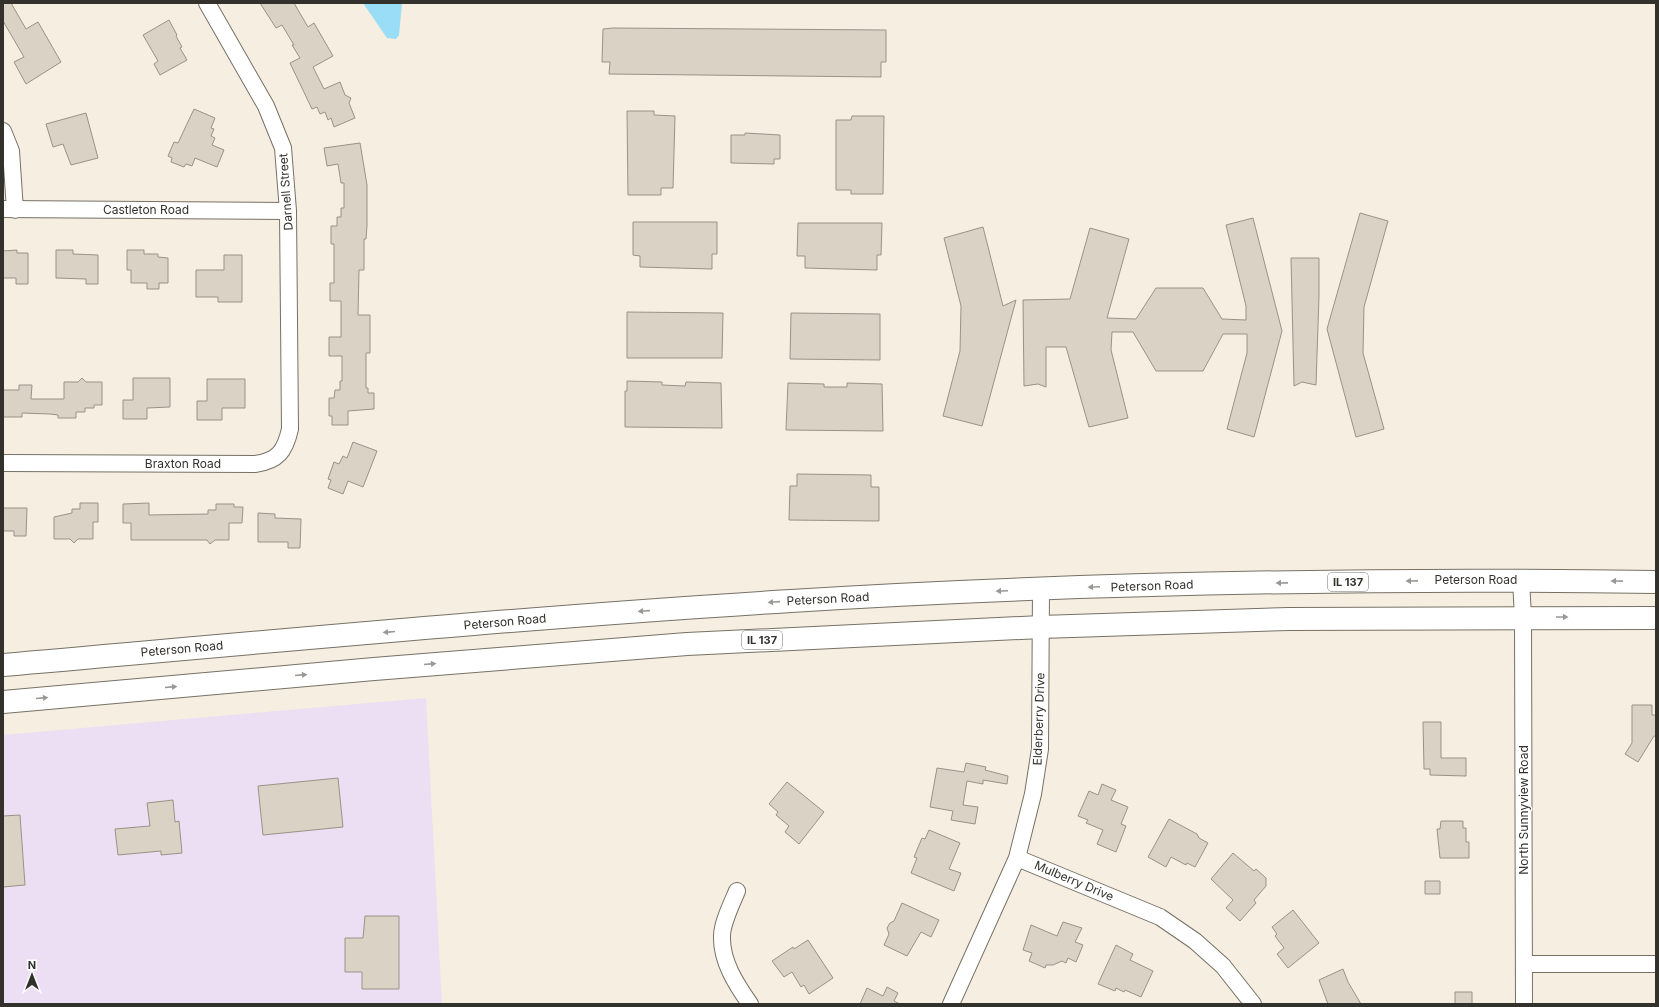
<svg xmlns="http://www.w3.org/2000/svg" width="1659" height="1007" font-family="Inter,sans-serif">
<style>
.commercial{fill:#ecdff3}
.water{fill:#99ddf7}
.building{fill:#d9d2c5;stroke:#999387}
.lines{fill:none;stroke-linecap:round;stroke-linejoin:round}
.street-casing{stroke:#777165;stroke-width:18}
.primary-casing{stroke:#777165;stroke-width:24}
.street{stroke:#fff;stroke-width:16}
.primary{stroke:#fff;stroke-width:22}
.oneway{fill:#999896}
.labels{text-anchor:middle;stroke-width:3;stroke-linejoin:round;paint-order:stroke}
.shield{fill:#fff;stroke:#706f6b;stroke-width:1}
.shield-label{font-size:11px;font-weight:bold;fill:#33312c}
.street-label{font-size:12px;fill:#33312c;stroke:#fff}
</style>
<rect width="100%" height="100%" fill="#f5eee1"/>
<path class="commercial" d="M426,698L442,1004H3V735Z"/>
<path class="water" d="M363,3H402L399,35L396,39L387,38Z"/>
<path class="building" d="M3,3H11L26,29L38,22L61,62L26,84L14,62L24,57L3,21Z
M260,3H294L308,27L314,23L333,56L313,67L324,89L340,82L345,95L351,98L349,103L355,118L334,127L331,118L328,120L325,112L320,114L317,107L312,109L290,63L300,58L292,45H294L282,25L276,28Z
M169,20L177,35L176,36L182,47L180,48L187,60L160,75L154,64L158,61L143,35Z
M613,28L886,30V62H881V77L609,74L610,62H602L603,29Z
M194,109L215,118L211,128L214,129L211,136L215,138L212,145L224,150L217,167L195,158L192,166L186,164L184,167L171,162L172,158L168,156L174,142L178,143Z
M627,111H654V115L675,116L673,188H661V195H628Z
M86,113L98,158L71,165L63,144L53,147L46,124Z
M852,116H884L883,194H851V190H836V120H851Z
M745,133L780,135V159H774V164L731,163V135H745Z
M360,143L367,185V225L366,239H364V270H359L358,315H370V353H366V388H368V393H374V409L348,411V425H332V416H329V398H334L335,390H340V381H342V356H329V337H341V301H330V283H334V244H331V226H337V217H341V208H344V183H341L338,164L327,166L324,148Z
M1360,213L1388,221L1364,307L1363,353L1384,429L1356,437L1327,329Z
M1253,218L1282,331L1254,437L1227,429L1247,353V334H1223L1203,371H1156L1133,332H1112L1111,350L1128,418L1089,427L1066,347H1046V387L1038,384L1024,386L1023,300L1070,299L1090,228L1129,239L1107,318L1136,319L1156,288H1203L1222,319L1246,320V306L1226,225Z
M633,222H717V254H712V269L640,267V256L633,255Z
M798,223H882L881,255H877V270L805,268V256H797Z
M983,227L1003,306L1016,300L982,426L943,416L960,351L961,306L944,238Z
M17,250V253H28V284H16V278H3V251Z
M56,250H73V254L98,255V284H86V279L56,278Z
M127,250H144V254H158V257L168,258V283H159V289H147V283H131V270H127Z
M224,255H242V302H218V297H196V270H224Z
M1291,258H1319V296L1316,385L1302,382L1294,386Z
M627,312L723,313L722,358H627Z
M791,313L880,314V360L790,359Z
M82,378L86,382H102V405H94V408H85V412H76V418H58V415L50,414L22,413V417H3V390H19V385H32L31,399H64V382H78Z
M133,378H170V407L147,408V419H123V400H133Z
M207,379H245V408H222V420H197V401H207Z
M627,381L662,382V385L685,386L686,382L721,383L722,428L625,427V391H627Z
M788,383L824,384V387H847V383L882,384L883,431L786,430Z
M353,442L377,451L363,487L348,481L343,494L328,488L331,480L328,479L334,462L339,464L343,456L347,458Z
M797,474L871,475V487H879V521L789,520L790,486H797Z
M80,503H98V522H93V539H78L74,543L70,539H54V517L72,513V509H80Z
M149,503V515L208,514V510H216V504H234V507H243L242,523H229V540H215L210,544L207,540H131V523H123V504Z
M3,508H27L26,536H14V531H3Z
M258,513L275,514V518L301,519L300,548H288V542H258Z
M1632,705H1652V715H1656V736H1654L1638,762L1625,754L1632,743Z
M1423,722H1441V758H1466V776L1430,775V769H1424Z
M966,763L986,767L985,770L1008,776L1007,784L983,780V784L967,781L963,805L978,807L975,824L951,820L953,811L930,807L937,768L964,772Z
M338,778L343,827L263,835L258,786Z
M787,782L824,812L799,844L785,832L789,826L776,815L778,812L769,804Z
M1102,784L1116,790L1111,800L1128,807L1121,824L1126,826L1116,852L1097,844L1103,830L1086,823L1088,820L1078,816L1089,791L1098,795Z
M173,800L175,822L179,821L182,853L161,855V851L118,855L115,829L150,826L147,803Z
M20,815L25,885L3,887V816Z
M1169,819L1197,834L1199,838L1208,843L1195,867L1187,863L1186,865L1171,857L1166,867L1148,857Z
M1441,821H1463V828H1466V842H1469V858H1440L1437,829H1440Z
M929,830L960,843L949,869L961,873L954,891L911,873L917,858L914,857L922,838L925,839Z
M1233,853L1254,871L1256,869L1266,878V886L1254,900L1256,903L1240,921L1226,908L1233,900L1211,879Z
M1425,881H1440V894H1425Z
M902,903L939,920L931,937L921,932L907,956L884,945L889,934L887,928L890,923L894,921Z
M1293,910L1319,943L1288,968L1277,954L1284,948L1275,936L1277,934L1272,927Z
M365,916H399V989H362V972H345V938H363Z
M1063,922L1082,928L1075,942L1083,945L1076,962L1068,958L1066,963L1062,961L1053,965H1046L1045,968L1029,961L1032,953L1023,950L1031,925L1057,936Z
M808,940L833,978L809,994L804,985L801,987L792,972L784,977L772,961L793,947L794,949Z
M1116,945L1133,954L1130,960L1153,971L1141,997L1125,990L1124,992L1116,988L1115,991L1098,984Z
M1343,969L1348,982L1361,1004H1328L1319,980Z
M887,987L898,993L894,1001L900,1004H860L867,988L883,996Z
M1455,992H1472V1004H1455Z"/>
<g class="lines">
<defs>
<path id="street" d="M3,131L11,151L15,210
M3,209L288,211
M3,463L255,464C278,461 285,451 290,429L288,211L283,148L266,106L207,3
M1521,580L1523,617L1524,1004
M1017,858L1160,917L1195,941L1223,966L1253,1004
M737,891C732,903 722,923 722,936C721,961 736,984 750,1004
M1525,964H1656
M951,1004L1017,858L1033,794L1040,749L1041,589"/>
<path id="primary" d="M3,665C266,642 528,617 791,601C1079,583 1368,578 1656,582
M3,702L374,669L687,644L1041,627L1289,619L1656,618"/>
</defs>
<use href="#street" class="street-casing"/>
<use href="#primary" class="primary-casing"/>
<use href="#street" class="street"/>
<use href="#primary" class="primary"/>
</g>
<defs><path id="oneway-solid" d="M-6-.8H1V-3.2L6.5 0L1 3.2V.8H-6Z"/></defs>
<g class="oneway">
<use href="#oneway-solid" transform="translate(1412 581) rotate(179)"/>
<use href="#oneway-solid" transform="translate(1617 581) rotate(-179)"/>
<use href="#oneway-solid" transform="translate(1282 583) rotate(179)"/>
<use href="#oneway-solid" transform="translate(1094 587) rotate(178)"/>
<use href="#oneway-solid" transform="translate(1002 591) rotate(177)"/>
<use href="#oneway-solid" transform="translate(774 602) rotate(176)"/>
<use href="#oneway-solid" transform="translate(644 611) rotate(176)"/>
<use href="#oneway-solid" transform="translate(1562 617)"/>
<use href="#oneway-solid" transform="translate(389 632) rotate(175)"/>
<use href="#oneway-solid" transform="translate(430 664) rotate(-5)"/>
<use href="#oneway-solid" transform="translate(301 675) rotate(-5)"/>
<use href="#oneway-solid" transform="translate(171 687) rotate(-5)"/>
<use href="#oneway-solid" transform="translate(42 698) rotate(-5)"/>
</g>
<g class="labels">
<g class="shield">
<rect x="1328" y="573" width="40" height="18" rx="3"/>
<rect x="742" y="631" width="40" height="18" rx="3"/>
</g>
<g class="shield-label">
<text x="1348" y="586">IL 137</text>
<text x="762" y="644">IL 137</text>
</g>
<g class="street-label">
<text transform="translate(286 192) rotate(-94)" y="4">Darnell Street</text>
<text x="146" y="214">Castleton Road</text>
<text x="183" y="468">Braxton Road</text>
<text x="1476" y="584">Peterson Road</text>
<text transform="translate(1152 586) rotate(-2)" y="4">Peterson Road</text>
<text transform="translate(828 599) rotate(-3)" y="4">Peterson Road</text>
<text transform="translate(505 622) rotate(-5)" y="4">Peterson Road</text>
<text transform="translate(182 649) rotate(-5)" y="4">Peterson Road</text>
<text transform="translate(1039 719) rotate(-88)" y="4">Elderberry Drive</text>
<text transform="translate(1524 810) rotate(-90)" y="4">North Sunnyview Road</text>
<text transform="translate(1074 881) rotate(23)" y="4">Mulberry Drive</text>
</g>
</g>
<rect width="1659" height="1007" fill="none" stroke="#33312c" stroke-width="8"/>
<g transform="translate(32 975)" stroke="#ffffff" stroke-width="3" paint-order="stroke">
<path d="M0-3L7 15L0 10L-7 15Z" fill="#33312c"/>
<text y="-6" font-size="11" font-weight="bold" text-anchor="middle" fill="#33312c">N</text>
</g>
</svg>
